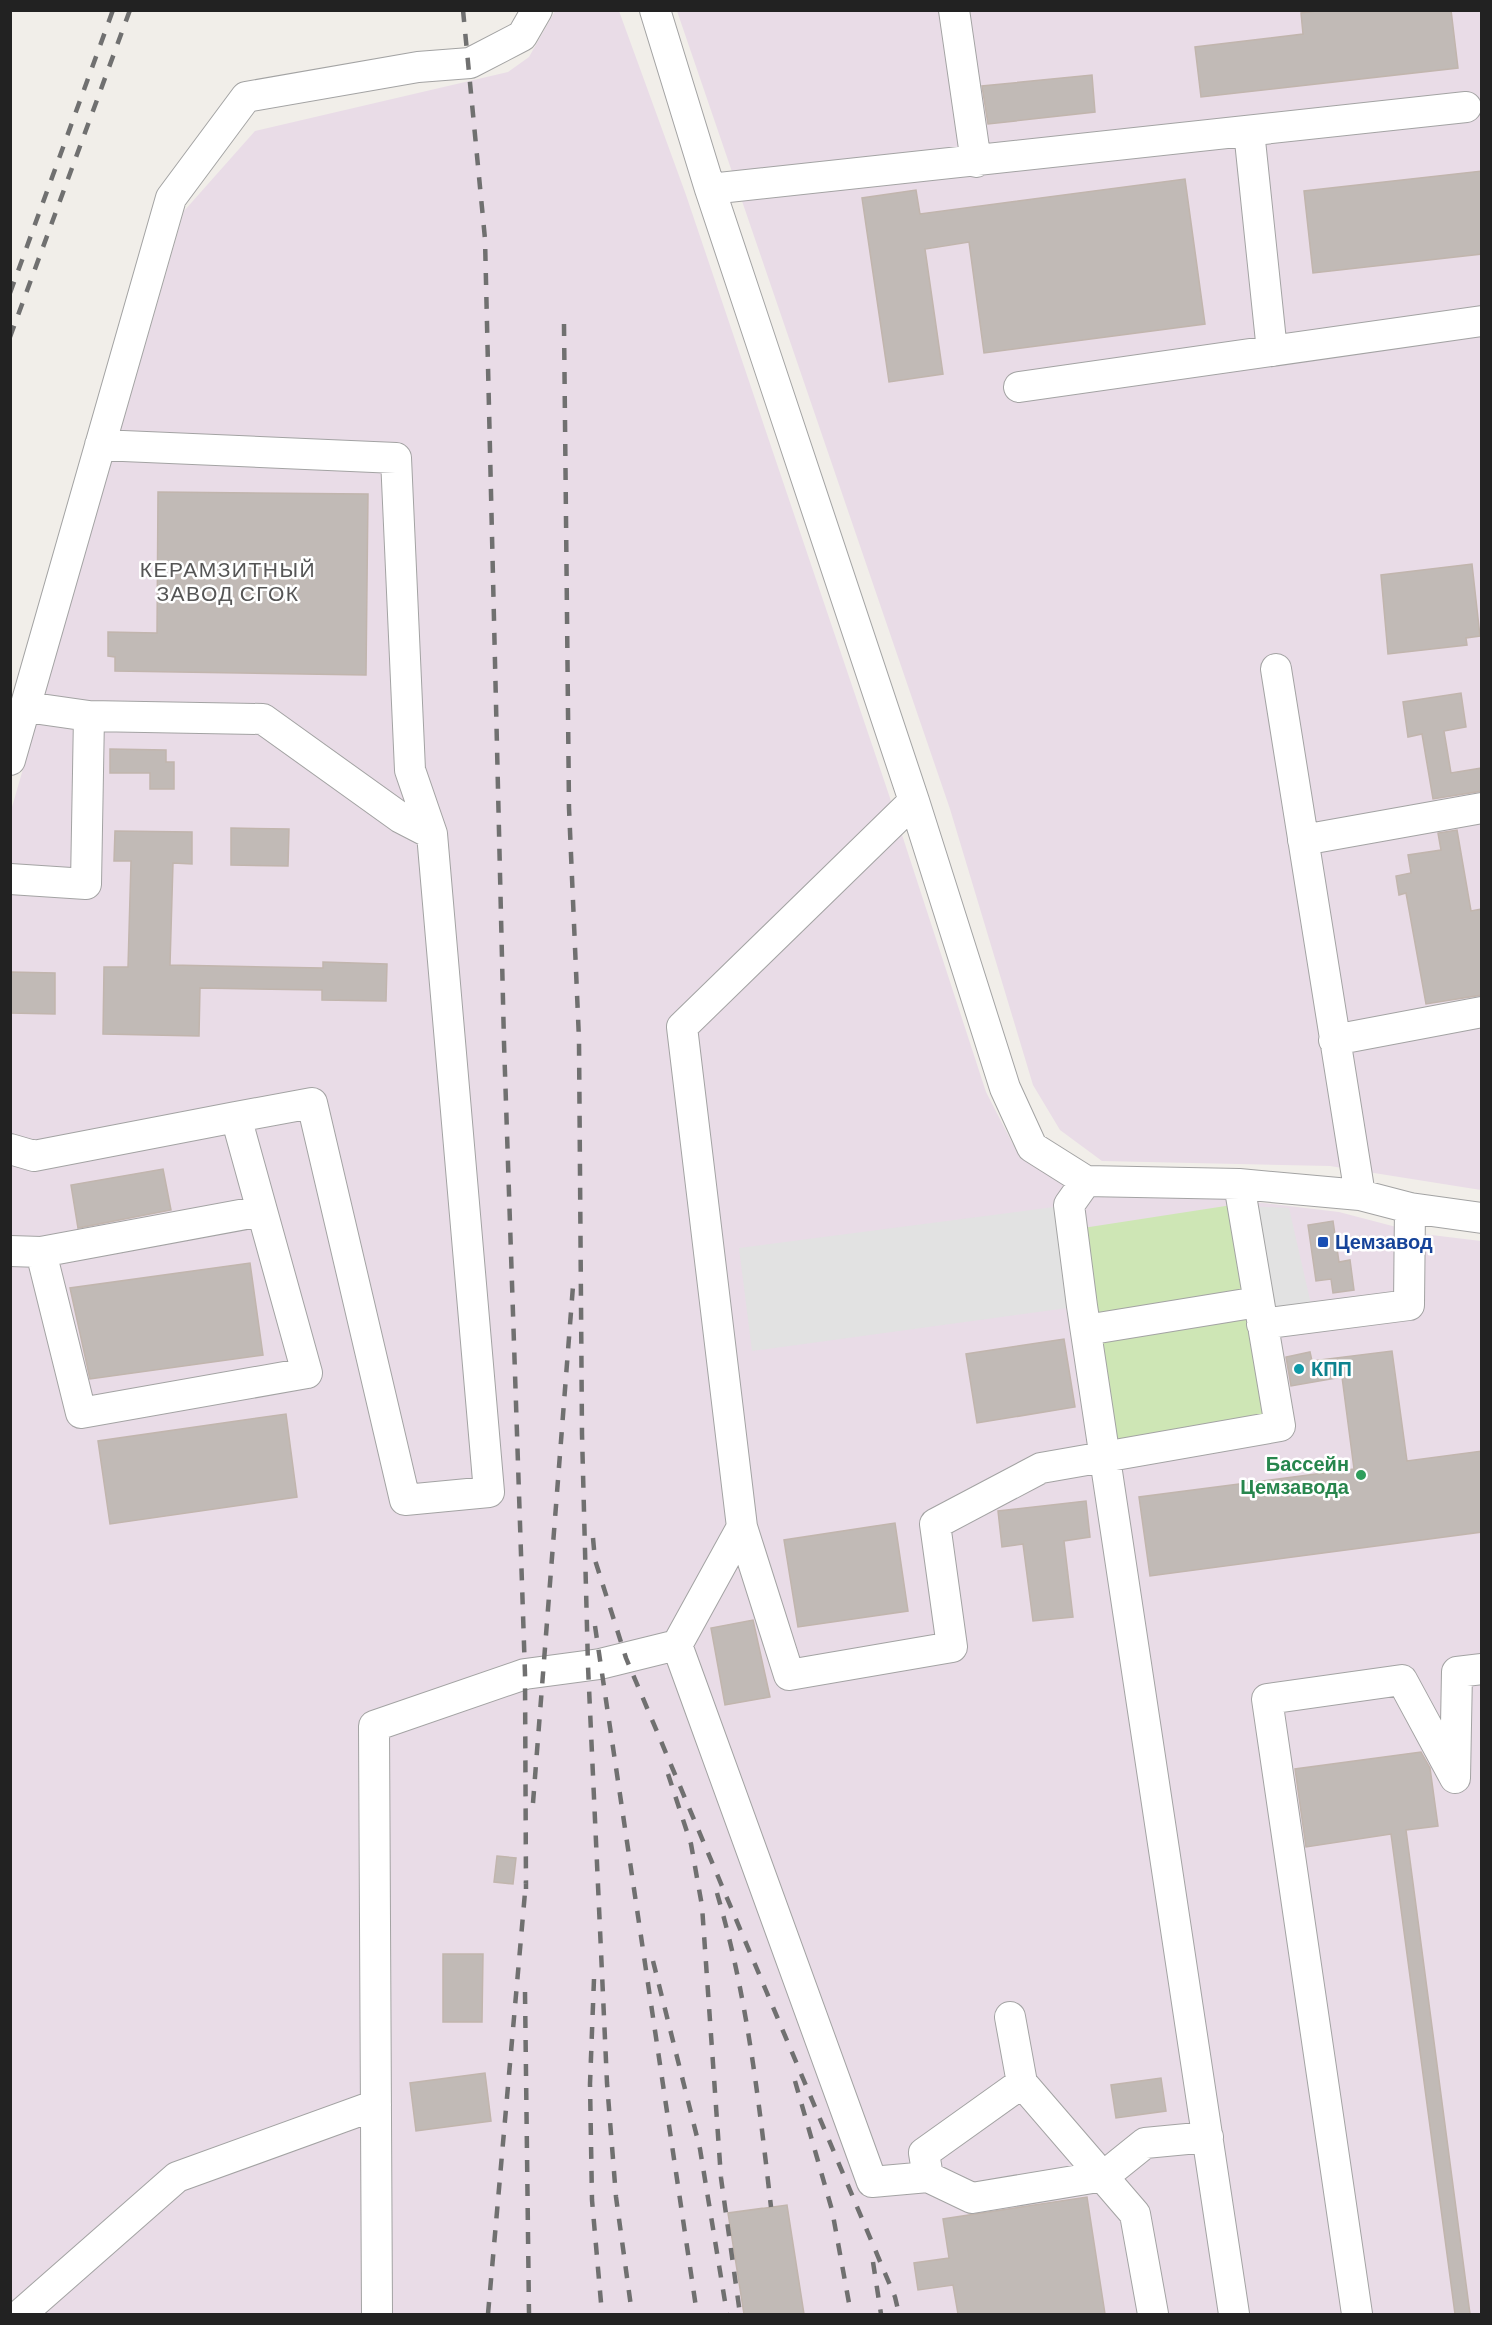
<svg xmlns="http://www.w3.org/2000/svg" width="1492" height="2325" font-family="Barlow,sans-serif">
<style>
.industrial{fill:#e9dce7}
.grass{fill:#cee6b5}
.parking{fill:#e2e2e2}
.building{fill:#c1bab6;stroke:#c1b5ad;stroke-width:1.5}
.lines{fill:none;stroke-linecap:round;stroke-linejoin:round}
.minor-casing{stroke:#a3a3a3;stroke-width:32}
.minor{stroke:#fff;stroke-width:30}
.rail{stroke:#707070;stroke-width:4.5;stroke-dasharray:12 12;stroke-linecap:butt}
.transit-dot{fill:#1a4fb4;stroke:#fff;stroke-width:2}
.culture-dot{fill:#0f9aa8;stroke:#fff;stroke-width:2}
.leisure-dot{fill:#2e9e5b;stroke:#fff;stroke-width:2}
.labels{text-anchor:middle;stroke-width:5;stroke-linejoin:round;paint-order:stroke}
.transit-label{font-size:20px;font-weight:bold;fill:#164399;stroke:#fff;text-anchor:start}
.culture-label{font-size:20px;font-weight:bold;fill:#0d838f;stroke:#fff;text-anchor:start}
.leisure-label{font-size:20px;font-weight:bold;fill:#27864d;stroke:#fff;text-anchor:end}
.neighbourhood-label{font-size:21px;letter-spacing:1.5px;fill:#555;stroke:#fff}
</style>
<rect width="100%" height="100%" fill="#f1eee9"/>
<path class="industrial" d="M555,11H619L686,195L889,795L986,1092L1020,1158L1094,1196L1212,1197L1339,1212L1423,1234L1481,1241V2314H11L10,814L184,211L255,131L508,72L529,57Z
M677,11H1481V1190L1330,1166L1102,1161L1060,1130L1033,1085L950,809Z"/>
<path class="grass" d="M1232,1205L1245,1293L1097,1316L1083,1228Z
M1247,1318L1263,1416L1115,1440L1099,1342Z"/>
<path class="parking" d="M1069,1205L1082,1306L752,1351L739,1248Z
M1246,1206L1289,1208L1313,1313L1266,1320Z"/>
<path class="building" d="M1324,10H1451L1458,68L1201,97L1195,47L1303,34L1301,13Z
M1092,75L1095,112L988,124L982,86Z
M1482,171V254L1313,273L1304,191Z
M1185,179L1205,324L984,353L969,242L925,249L943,374L889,382L862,198L916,190L920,214Z
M158,492L368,494L366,675L115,671V657L108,656V632L157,633Z
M1472,564L1480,636L1466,638L1467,645L1388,654L1381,575Z
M1461,693L1466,727L1444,731L1451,773L1482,768V791L1433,799L1422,734L1408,737L1403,702Z
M110,749L166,750V762H174V789H150V773H110Z
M231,828L289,829L288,866L231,865Z
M1457,830L1471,911L1482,909V995L1426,1004L1406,893L1399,895L1396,876L1411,873L1408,855L1441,850L1438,833Z
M115,831L192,832V864L173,863L170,965L323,968V962L387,964L386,1001L322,1000V990L200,988L199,1036L103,1034L104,967H128L131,861H114Z
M10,972L55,973V1014L10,1013Z
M163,1169L171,1210L78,1228L71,1185Z
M1333,1221L1339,1262L1350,1260L1354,1290L1333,1293L1331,1279L1316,1281L1308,1225Z
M250,1263L263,1355L90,1379L70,1288Z
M1064,1339L1075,1407L977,1423L966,1354Z
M1392,1351L1407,1461L1482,1451V1532L1150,1576L1139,1497L1354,1469L1342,1377L1291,1386L1286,1357L1310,1352L1312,1361Z
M286,1414L297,1497L110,1524L98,1441Z
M1086,1501L1090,1537L1064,1541L1073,1617L1033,1621L1023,1544L1002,1547L998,1511Z
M895,1523L908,1611L798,1627L784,1540Z
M753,1620L770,1697L725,1705L711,1628Z
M1421,1752L1430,1768L1438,1826L1406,1830L1470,2314H1455L1391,1834L1306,1847L1295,1769Z
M497,1856L516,1858L513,1884L494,1882Z
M443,1954H483L482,2022H443Z
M485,2073L491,2121L416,2131L410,2083Z
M1161,2078L1166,2111L1116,2118L1111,2085Z
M1087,2197L1105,2314H958L953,2285L918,2290L914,2263L949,2258L943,2219Z
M787,2205L804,2314H744L728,2213Z"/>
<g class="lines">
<defs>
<path id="minor" d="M655,10L710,189L914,801L1005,1088L1032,1147L1086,1181L1239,1184L1360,1195L1410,1208L1482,1218
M954,10L976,162
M1249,131L1272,351
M710,189L1466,107
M1019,387L1482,321
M100,445L396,458L410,770L432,834L489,1492L405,1500L312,1103L236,1117
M1276,669L1360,1195
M26,707L89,716L263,719L401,818L432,834
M10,760L171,198L246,97L418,67L470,63L522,36L537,10
M1303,840L1482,808
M10,879L86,884L89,716
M1334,1040L1482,1012
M10,1149L34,1156L236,1117L307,1373L81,1413L41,1252L10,1251
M1086,1181L1069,1205L1082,1306L1234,2314
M41,1252L262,1211
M1262,1324L1409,1305L1410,1208
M1086,1330L1258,1302
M742,1527L789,1675L952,1647L935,1524L1041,1468L1280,1426L1239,1184
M677,1645L872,2182L928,2177L972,2198L1104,2176L1145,2143L1208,2137
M1010,2017L1022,2083L1135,2214L1153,2314
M928,2177L924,2153L1022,2083
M21,2314L177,2177L376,2105
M377,2314L374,1726L525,1674L600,1664L677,1645L742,1527L682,1027L914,801
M1357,2314L1267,1699L1402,1680L1455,1778L1457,1672L1482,1669"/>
</defs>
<use href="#minor" class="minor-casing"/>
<use href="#minor" class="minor"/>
<path class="rail" d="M463,10L485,239L504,1043L525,1674L526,1889
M10,293L113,10
M564,324L569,808L579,1040L582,1434L588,1666L607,2083L616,2197L632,2314
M10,337L130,10
M593,1538L595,1560L626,1658L895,2297L899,2314
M595,1626L697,2314
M668,1774L691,1844L702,1906L721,2178L740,2314
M533,1803L573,1286
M717,1893C747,1995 759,2102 771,2207
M653,1961L700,2149L727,2314
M594,1979L590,2084L592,2200L602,2314
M525,1992L529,2314
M795,2081L832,2210L851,2314
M873,2262L881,2314
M488,2314L526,1881"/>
</g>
<rect class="transit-dot" x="1317" y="1236" width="12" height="12" rx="3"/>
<circle class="culture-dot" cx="1299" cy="1369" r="6"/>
<circle class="leisure-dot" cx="1361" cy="1475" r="6"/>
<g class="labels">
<g class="transit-label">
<text x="1335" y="1249">Цемзавод</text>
</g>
<g class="culture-label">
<text x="1311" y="1376">КПП</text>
</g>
<g class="leisure-label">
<text x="1349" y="1471">Бассейн<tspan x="1349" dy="23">Цемзавода</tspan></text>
</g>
<g class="neighbourhood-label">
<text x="228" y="577">КЕРАМЗИТНЫЙ<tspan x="228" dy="24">ЗАВОД СГОК</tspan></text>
</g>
</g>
<rect width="1492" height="2325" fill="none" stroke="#222222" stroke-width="24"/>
</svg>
